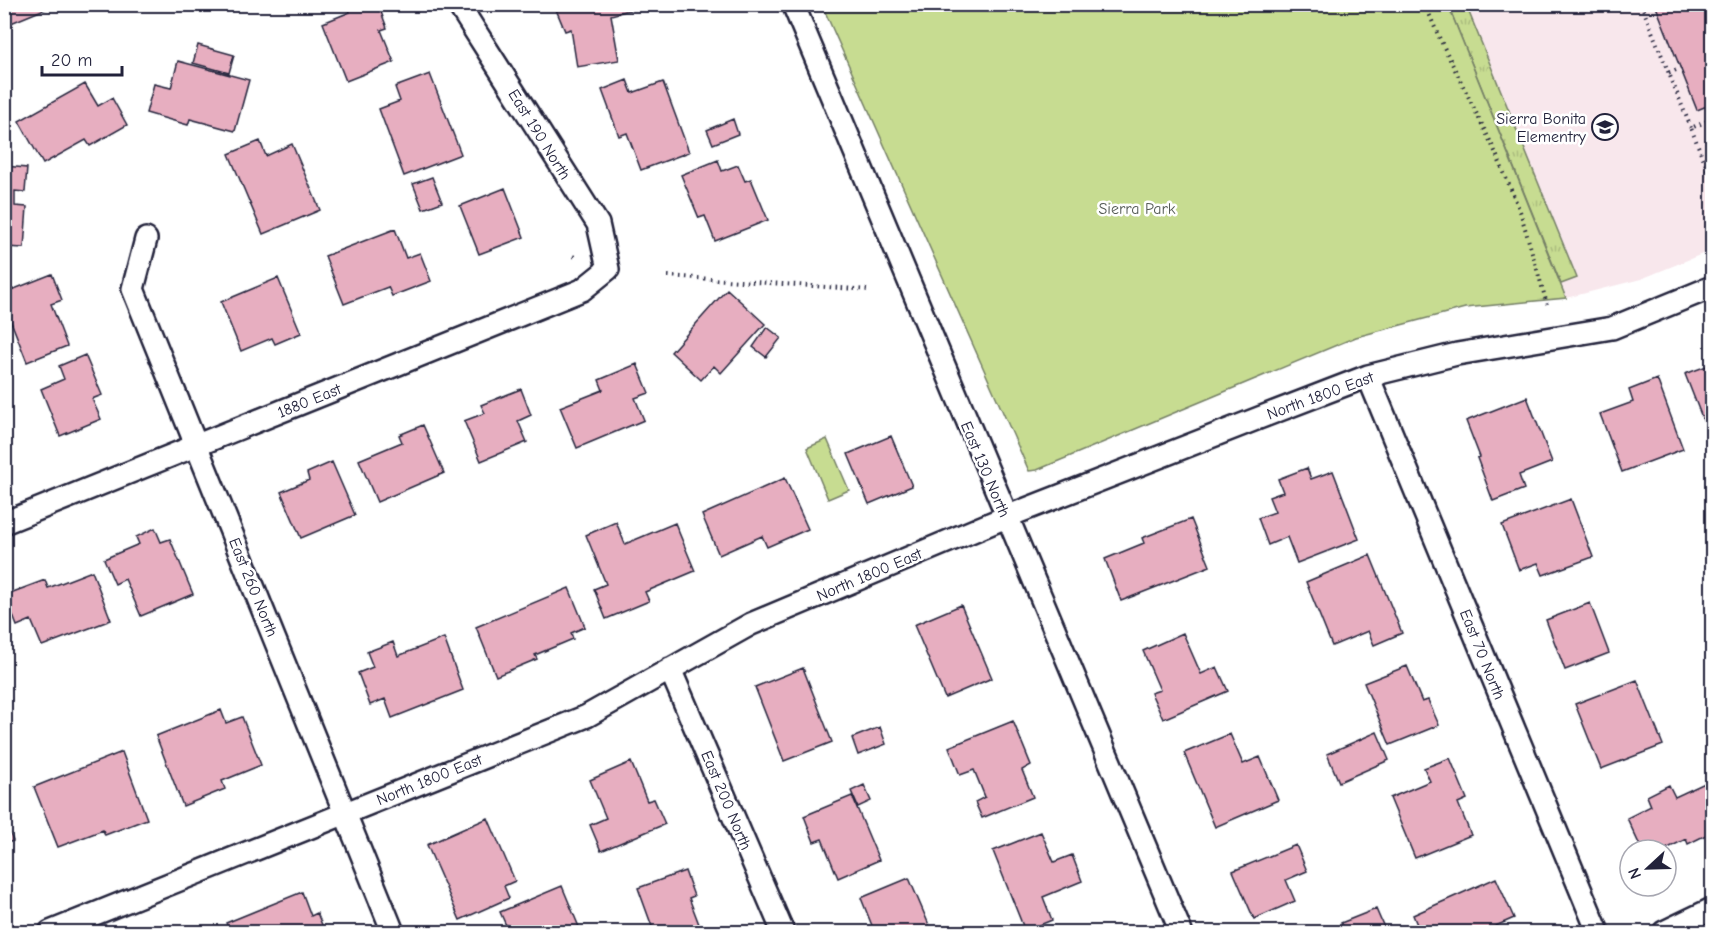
<svg xmlns="http://www.w3.org/2000/svg" width="1717" height="937" font-family="'Comic Neue',sans-serif">
<style>
.built{fill:#f8e7ec}
.grass{fill:url(#grass-tufts);stroke:#747f66;stroke-width:1.5}
.green{fill:#c7dc91;stroke:#747f66;stroke-width:1.5}
.building{fill:#e7aec0;stroke:#22223b;stroke-width:1.5}
.lines{fill:none;stroke-linecap:round;stroke-linejoin:round}
.street-casing{stroke:#22223b;stroke-width:26}
.path{stroke:#22223b;stroke-width:4;stroke-dasharray:1.5 4.5;stroke-linecap:butt}
.street{stroke:#fff;stroke-width:21}
.labels{text-anchor:middle;stroke-width:5;stroke-linejoin:round;paint-order:stroke}
.poi-label{font-size:16px;fill:#22223b;stroke:#fff;text-anchor:end}
.street-label{font-size:16px;fill:#22223b;stroke:#fff}
.park-label{font-size:16px;fill:#545a55;stroke:#fff}
</style>
<defs>
<pattern id="grass-tufts" width="24" height="20" patternUnits="userSpaceOnUse" patternTransform="scale(1.5)"><rect width="24" height="20" fill="#c7dc91"/><path d="M3 7l-1-3M5 7V3M7 7l1-3M15 17l-1-3M17 17v-4M19 17l1-3" fill="none" stroke="#abbc7e"/></pattern>
</defs>
<rect width="100%" height="100%" fill="#fff"/>
<filter id="ink" filterUnits="userSpaceOnUse"><feTurbulence type="fractalNoise" baseFrequency=".0167" numOctaves="2"/><feDisplacementMap in="SourceGraphic" scale="12" xChannelSelector="R" yChannelSelector="G"/><feConvolveMatrix kernelMatrix="1 2 1 2 8 2 1 2 1" color-interpolation-filters="sRGB"/></filter>
<g filter="url(#ink)">
<path class="built" d="M1448,5H1712V250L1641,279L1566,298Z"/>
<path class="grass" d="M1448,5H1466L1577,278L1561,284Z"/>
<path class="green" d="M822,5H1448L1566,298L1465,308L1356,337L1037,470L1029,471Z
M827,439L849,490L828,499L807,448Z"/>
<path class="building" d="M4,4H57L11,23Z
M346,4H378L387,28L381,30L394,62L346,81L323,23L350,12Z
M643,4L644,6L611,15L619,60L577,67L571,29L565,31L555,7L561,4Z
M1655,4H1712V104L1697,110Z
M198,45L234,55L229,73L193,63Z
M178,61L249,80L235,131L190,119L188,125L146,113L154,84L171,88Z
M430,74L461,154L404,176L379,109L400,101L395,87Z
M627,80L632,93L663,82L689,152L641,170L627,133L619,136L602,90Z
M85,84L98,106L112,98L127,125L90,146L86,140L43,164L19,121Z
M733,119L738,134L713,144L707,130Z
M260,141L266,156L292,144L320,210L263,234L229,154Z
M718,160L722,171L738,165L745,181L751,179L768,220L715,241L705,216L699,218L681,175Z
M4,166L27,168L25,192L15,191V206L27,207L24,248L4,247Z
M432,177L442,202L423,209L413,184Z
M505,188L524,237L479,254L460,206Z
M395,229L406,258L420,253L431,281L392,296L388,287L344,304L325,256Z
M52,274L62,300L51,304L67,346L27,362L4,304V293Z
M278,278L301,333L275,344L272,338L241,351L221,302Z
M727,289L765,324L721,373L714,366L701,380L671,352Z
M767,327L781,338L766,357L753,347Z
M85,355L102,395L92,399L101,419L60,436L41,389L64,379L59,366Z
M637,364L649,393L635,398L644,420L577,448L560,407L603,390L599,380Z
M1712,364V437L1710,438L1685,374Z
M1657,379L1683,449L1622,472L1600,414L1633,402L1629,390Z
M521,389L531,415L518,421L527,442L481,461L464,421L485,413L481,405Z
M1527,397L1552,462L1519,475L1524,489L1493,501L1477,458L1480,457L1466,421Z
M423,425L444,473L377,502L359,460L402,442L399,435Z
M891,436L912,486L869,504L848,454Z
M332,462L355,515L301,538L281,492L309,480L307,473Z
M1307,468L1311,479L1333,471L1359,539L1297,563L1287,537L1268,545L1258,518L1275,512L1269,497L1283,492L1278,479Z
M785,478L808,529L767,547L762,536L719,555L702,515Z
M1571,499L1593,557L1543,575L1538,563L1519,570L1502,525Z
M1191,519L1210,566L1121,601L1105,559L1144,543L1142,538Z
M616,522L625,544L675,523L695,571L645,592L649,601L606,619L594,589L606,584L586,535Z
M155,528L161,542L170,539L193,594L141,616L125,579L115,584L104,559L139,544L136,537Z
M1370,555L1402,633L1374,645L1368,631L1332,646L1306,582Z
M92,571L111,620L42,646L31,620L17,626L5,595L45,580L48,588Z
M569,588L585,627L571,633L573,639L535,655L537,659L496,676L476,627Z
M1590,603L1609,653L1565,670L1546,620Z
M961,605L992,678L945,698L914,625Z
M1183,633L1201,674L1217,667L1228,691L1163,719L1151,693L1160,690L1143,651Z
M444,638L463,690L392,718L385,699L370,705L358,673L373,667L367,652L393,642L398,656Z
M1407,666L1422,702L1428,700L1439,725L1390,745L1364,683Z
M803,668L832,742L784,761L755,687Z
M1637,680L1663,745L1601,769L1575,704Z
M221,710L226,723L242,717L261,765L222,781L225,789L183,806L156,736Z
M1013,721L1031,765L1022,770L1033,797L982,818L975,802L985,797L974,770L960,775L949,747Z
M880,727L886,744L858,755L852,738Z
M1377,732L1389,760L1339,782L1327,754Z
M1230,734L1243,764L1260,757L1278,800L1215,827L1184,753Z
M122,752L147,819L105,835L103,830L58,847L34,787Z
M1450,758L1467,799L1458,803L1471,835L1415,858L1390,798L1430,781L1424,768Z
M631,762L647,801L654,799L665,824L601,851L590,825L606,818L590,780Z
M1707,782L1712,793V832L1688,844L1686,839L1664,850H1642L1627,818L1651,806L1647,796L1669,785L1675,797Z
M864,785L871,801L858,807L851,791Z
M852,796L879,860L838,878L822,839L814,842L804,816Z
M488,818L515,881L504,886L509,898L460,920L427,845Z
M4,819L13,841L4,844Z
M1041,832L1054,862L1072,855L1082,881L1043,897L1052,920L1025,931L993,851Z
M1296,845L1307,871L1286,880L1295,901L1254,919L1233,871Z
M685,871L694,896L689,898L702,932H654L638,888Z
M909,878L932,932H863L873,928L861,898Z
M1496,878L1514,918L1482,932H1420L1413,915Z
M562,886L579,927L567,932H509L500,912Z
M302,892L311,916L317,913L325,932H230L226,923Z
M1376,909L1386,932H1345L1341,923Z"/>
<g class="lines">
<defs>
<path id="street" d="M793,4L1181,932
M146,239L133,289L393,932
M1368,376L1598,932
M4,523L582,290L608,269L598,224L458,4
M670,669L783,932
M50,932L587,716L751,624L1006,517L1259,418L1368,376L1457,354L1612,328L1712,287
M1664,932L1712,909"/>
</defs>
<use href="#street" class="street-casing"/>
<path class="path" d="M1425,4L1438,35L1494,149L1520,211L1547,304
M1641,4L1691,128
M1669,73L1681,68
M1712,119L1691,128L1712,181
M1712,167V172
M573,256L577,258
M668,276L870,290"/>
<use href="#street" class="street"/>
</g>
</g>
<defs>
<symbol id="school-ring" viewBox="-11 -11 22 22"><circle r="9.5" fill="#fff" stroke="#22223b" stroke-width="1.5"/><path d="M0-5L7-2L0 1L-7-2ZM-4 1L0 2.5L4 1V4Q0 6-4 4Z" fill="#22223b"/></symbol>
</defs>
<g fill-rule="evenodd">
<use href="#school-ring" x="1590" y="112" width="30" height="30"/>
</g>
<g class="labels">
<g class="poi-label">
<text x="1586" y="124">Sierra Bonita<tspan x="1586" dy="18">Elementry</tspan></text>
</g>
<g class="street-label">
<text transform="translate(540 134) rotate(58)" y="6">East 190 North</text>
<text transform="translate(1320 395) rotate(-20)" y="6">North 1800 East</text>
<text transform="translate(309 400) rotate(-22)" y="6">1880 East</text>
<text transform="translate(986 469) rotate(67)" y="6">East 130 North</text>
<text transform="translate(869 574) rotate(-23)" y="6">North 1800 East</text>
<text transform="translate(254 587) rotate(68)" y="6">East 260 North</text>
<text transform="translate(1483 654) rotate(68)" y="6">East 70 North</text>
<text transform="translate(429 779) rotate(-22)" y="6">North 1800 East</text>
<text transform="translate(727 800) rotate(67)" y="6">East 200 North</text>
</g>
<g class="park-label">
<text x="1137" y="214">Sierra Park</text>
</g>
</g>
<rect width="1717" height="937" fill="none" stroke="#fff" stroke-width="24"/>
<rect x="12" y="12" width="1693" height="913" fill="none" stroke="#22223b" stroke-width="2" filter="url(#ink)"/>
<g transform="translate(1648 868) rotate(248)"><circle r="28" fill="#ffffff" stroke="#a7a7b1" stroke-width="1.5"/>
<path d="M0-4.5L10 22L0 15L-10 22Z" fill="#22223b"/>
<text y="-9" font-size="16" font-weight="bold" text-anchor="middle" fill="#22223b">N</text>
</g>
<path d="M42 66v9h80v-9" fill="none" stroke="#22223b" stroke-width="3"/>
<text x="51" y="66" font-size="18" fill="#22223b" stroke="#ffffff" stroke-width="4.5" paint-order="stroke">20 m</text>
</svg>
